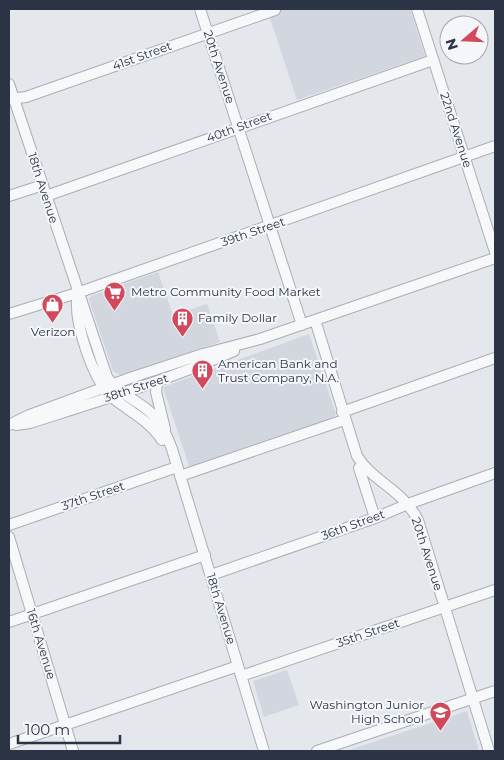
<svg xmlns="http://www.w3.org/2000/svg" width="504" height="760" font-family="Montserrat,sans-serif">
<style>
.built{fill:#d2d6de}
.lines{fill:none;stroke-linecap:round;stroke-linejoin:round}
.minor-casing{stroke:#a9aeb7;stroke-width:12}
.minor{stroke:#f7f8fa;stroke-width:10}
.labels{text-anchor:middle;stroke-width:4;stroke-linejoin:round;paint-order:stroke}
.street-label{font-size:12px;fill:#2b3445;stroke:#f4f6f9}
.poi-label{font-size:12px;fill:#2b3445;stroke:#f4f6f9;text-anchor:start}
</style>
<rect width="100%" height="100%" fill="#e4e7ec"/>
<path class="built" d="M267,9H410L425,56L297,100Z
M158,272L173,315L207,304L220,342L120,375L113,371L89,300L91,296Z
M309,334L336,414L332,419L194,468L189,466L163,387Z
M287,670L299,705L264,717L253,681Z
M467,711L479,751H346Z"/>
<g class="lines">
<defs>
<path id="minor" d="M200,9L302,325
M417,9L495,252
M9,84L107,377C119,396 142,401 155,417C163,426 168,438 172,449L264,751
M9,99L26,97L275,10
M9,196L43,185
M46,196L433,60
M77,299C75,325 93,381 113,398C130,412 150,421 162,440
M9,314L77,293L495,146
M315,320L357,456C373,482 401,488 418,520L489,751
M161,380L157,383L156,392L165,429
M342,412L495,358
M9,425L27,416L130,378L203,354L260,339L495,258
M16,425L30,423C99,401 168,380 234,351
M359,468L375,518
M180,476L344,420
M9,525L177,467
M9,537L73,751
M211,575L375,518L408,504L495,473
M9,622L205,555
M241,676L495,590
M9,744L238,666
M317,751L495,691"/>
</defs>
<use href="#minor" class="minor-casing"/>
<use href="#minor" class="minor"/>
</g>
<defs>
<symbol id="supermarket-pin" viewBox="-11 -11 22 30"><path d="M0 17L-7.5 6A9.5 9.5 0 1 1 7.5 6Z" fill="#d1495b" stroke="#f4f6f9"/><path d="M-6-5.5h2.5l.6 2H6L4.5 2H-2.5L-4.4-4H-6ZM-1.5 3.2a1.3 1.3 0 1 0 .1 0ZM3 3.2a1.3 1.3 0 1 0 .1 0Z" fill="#fff"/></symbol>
<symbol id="shop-pin" viewBox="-11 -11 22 30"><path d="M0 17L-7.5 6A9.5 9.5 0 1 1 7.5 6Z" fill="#d1495b" stroke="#f4f6f9"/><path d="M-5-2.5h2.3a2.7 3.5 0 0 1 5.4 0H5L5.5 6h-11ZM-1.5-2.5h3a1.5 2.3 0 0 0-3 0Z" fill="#fff"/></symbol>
<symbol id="building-pin" viewBox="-11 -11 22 30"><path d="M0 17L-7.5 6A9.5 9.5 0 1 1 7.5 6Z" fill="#d1495b" stroke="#f4f6f9"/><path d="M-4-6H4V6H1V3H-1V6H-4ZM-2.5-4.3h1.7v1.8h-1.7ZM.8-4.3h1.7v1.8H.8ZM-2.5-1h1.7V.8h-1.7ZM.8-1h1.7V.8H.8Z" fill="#fff"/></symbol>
<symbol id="school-pin" viewBox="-11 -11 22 30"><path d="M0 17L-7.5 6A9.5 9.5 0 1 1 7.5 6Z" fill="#d1495b" stroke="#f4f6f9"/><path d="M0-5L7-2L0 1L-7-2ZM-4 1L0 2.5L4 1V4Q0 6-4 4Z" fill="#fff"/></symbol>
</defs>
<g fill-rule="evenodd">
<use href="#supermarket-pin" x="102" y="280" width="25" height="34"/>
<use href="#shop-pin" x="40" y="292" width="25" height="34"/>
<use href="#building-pin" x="170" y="306" width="25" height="34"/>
<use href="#building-pin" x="190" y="358" width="25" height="34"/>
<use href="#school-pin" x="428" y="700" width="25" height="34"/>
</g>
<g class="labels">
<g class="street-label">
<text transform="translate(142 56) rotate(-20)" y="4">41st Street</text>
<text transform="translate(219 67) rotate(72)" y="4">20th Avenue</text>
<text transform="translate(239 127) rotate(-20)" y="4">40th Street</text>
<text transform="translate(456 130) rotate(72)" y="4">22nd Avenue</text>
<text transform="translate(43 188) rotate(72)" y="4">18th Avenue</text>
<text transform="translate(253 232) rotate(-19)" y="4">39th Street</text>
<text transform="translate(136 388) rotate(-18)" y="4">38th Street</text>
<text transform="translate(93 496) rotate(-19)" y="4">37th Street</text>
<text transform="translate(353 525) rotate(-20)" y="4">36th Street</text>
<text transform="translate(427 554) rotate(72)" y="4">20th Avenue</text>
<text transform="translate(221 609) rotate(73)" y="4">18th Avenue</text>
<text transform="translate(368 633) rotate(-19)" y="4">35th Street</text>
<text transform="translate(41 644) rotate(73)" y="4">16th Avenue</text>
</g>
<g class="poi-label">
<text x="131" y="296">Metro Community Food Market</text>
<text x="198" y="322">Family Dollar</text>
<text x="53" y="336" text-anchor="middle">Verizon</text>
<text x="218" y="368">American Bank and<tspan x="218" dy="14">Trust Company, N.A.</tspan></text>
<text x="424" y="709" text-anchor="end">Washington Junior<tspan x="424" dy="14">High School</tspan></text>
</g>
</g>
<rect width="504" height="760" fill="none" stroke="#2b3445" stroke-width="20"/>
<g transform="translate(464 40) rotate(251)"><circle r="24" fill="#f4f6f9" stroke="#a4a8b1"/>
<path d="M0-4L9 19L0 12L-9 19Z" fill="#d1495b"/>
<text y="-8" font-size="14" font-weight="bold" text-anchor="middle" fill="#2b3445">N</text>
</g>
<path d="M18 735v8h102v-8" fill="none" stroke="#2b3445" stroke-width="2.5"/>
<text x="25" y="735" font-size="15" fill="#2b3445" stroke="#f4f6f9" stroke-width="4" paint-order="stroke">100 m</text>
</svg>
